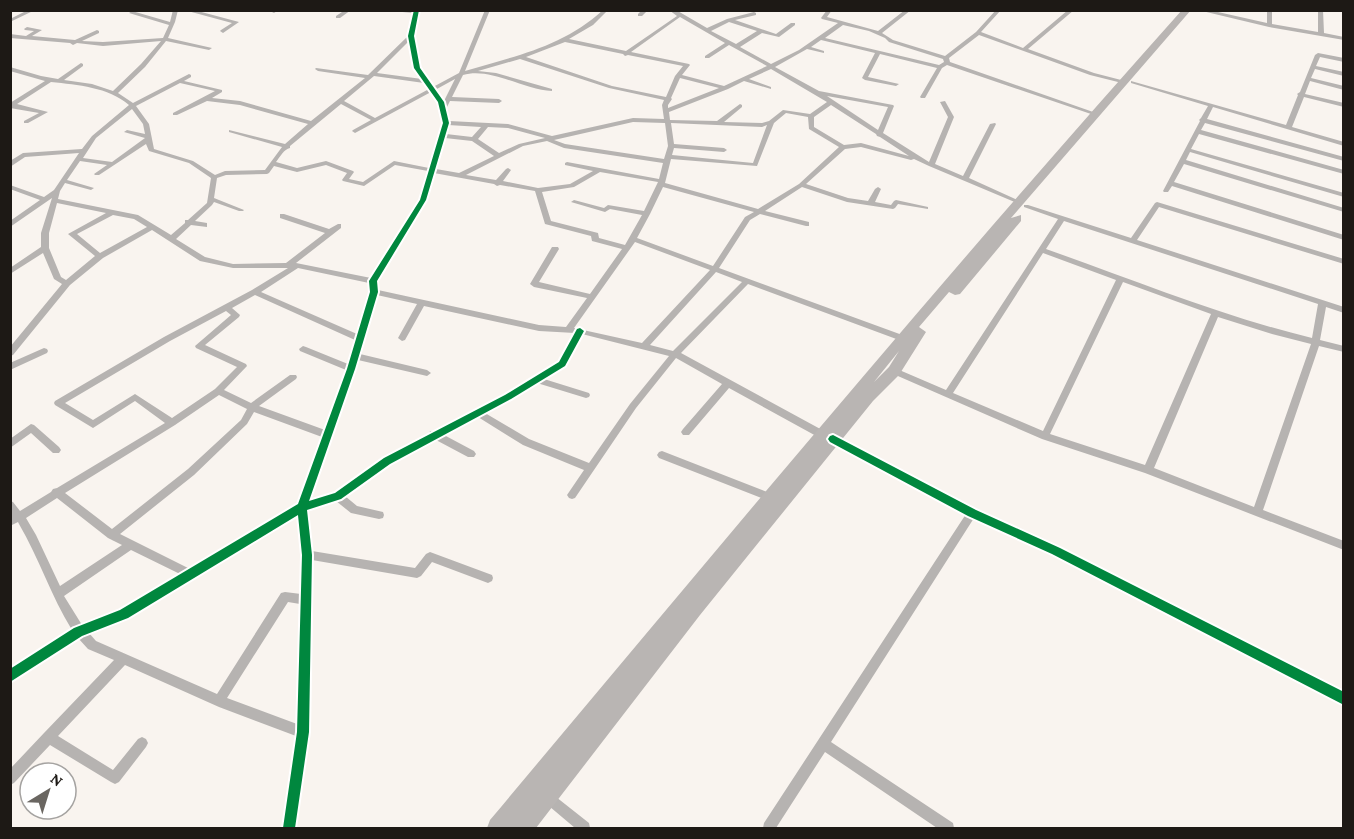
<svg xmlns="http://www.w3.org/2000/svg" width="1354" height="839" font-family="'Crimson Pro',serif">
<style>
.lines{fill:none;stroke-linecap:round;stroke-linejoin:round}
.minor{fill:#b6b3b1;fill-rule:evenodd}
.primary{fill:#b9b5b3;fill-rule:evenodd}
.cycleway-casing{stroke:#fff;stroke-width:4}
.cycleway{fill:#00873e;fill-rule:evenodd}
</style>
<rect width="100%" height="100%" fill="#f9f4ef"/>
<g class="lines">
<path class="minor" d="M28,10H35L10,22V19Z
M173,10H178L175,22L168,38L212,48L209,50L166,41L145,67L118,93L133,103L189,74L191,75V77L184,81L222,90V92L212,98L240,101L311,121L365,78L318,71L315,69L316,68L368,75L408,36L414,13L379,10H419L414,36L420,68L433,87L459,73L485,10H490L465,71C515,56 563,47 603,10H608L593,25L569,39L626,51L677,16L669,10H676L707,28L727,19L754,12L756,13V15L735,20L776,34L791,23H795V25L779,37L762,33L740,47L771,64L799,50L838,23L822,19L821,18L827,10H832L827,17L878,31L905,10H911L882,33L893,40L945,56L976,32L996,10H1001L981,32L1023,48L1068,10H1074L1028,49L1094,73L1125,81L1122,83L1090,75L979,35L949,58L950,62L1096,113L1091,114L947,65L942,68L925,98H921L920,97L937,68L880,54L868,77L899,84L896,86L865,80L862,78L875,53L821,40L811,47L824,51V53L807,49L775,67L819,91L893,105L894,106L883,133L929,162L948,117L940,102L945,101L954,117L935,164L963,176L990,124L995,123L996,124L969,178L1022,202L1019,204L1017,203L929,166L914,159L911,160L861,147L845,149L806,184L848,198L868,201L875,189L878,187L881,189L875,202L891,205L894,201L896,200L928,207V209L898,204L895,208L893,209L847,202L802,187L765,211L809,222V226H806L760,214L750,220L719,268L905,336L906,338L905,340H899L748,284L681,353L824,431L826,434L824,437H818L729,388L689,435H683L681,432L683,429L722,384L676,358L636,408L575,498L572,499L569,498L567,495L584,470L523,445L478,417L444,435L474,451L476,454L474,457H468L436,440L390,464L345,496L357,506L383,512L384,515L383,518L379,519L351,513L336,501L307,510L312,551L415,568L426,554L430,552L492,575L493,578L492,581L488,583L432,562L421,576L417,578L312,560L309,732L295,828H283L296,736L219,707L125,665L58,736L113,770L138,739L142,737L146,739L148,743L146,747L119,782L115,784L111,782L50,745L14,783L10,785V769L44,733L114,660L88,649L78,638L10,682V669L72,630C51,596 39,558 19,524L18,522L10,526V517L12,515L10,513V501L13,502L20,511L51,492L53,489L57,488L165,423L135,401L93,428L55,405L54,403L55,401L164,337L252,290L288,268H233L200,261L152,230L103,258L70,285L13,355L10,356V347L62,284L54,279L43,253L10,274V268L41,247V233L52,198L10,227V221L40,200L10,189V185L44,197L54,190L79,153L25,157L10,167V161L23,153L82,149L92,136L129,105C108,87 78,85 51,82L17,104L48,112L28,123H24V121L39,113L10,108V103L45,81L10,71V67L41,76L58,79L81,63L83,64V66L64,80L92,84L113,91L141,64L161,41L103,46L77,43L73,45L70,43L10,38V34L26,36L34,31L25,30L24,29L27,27L42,30L32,36L75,40L97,30L99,31V33L82,41L103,42L163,38L169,25L129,13L132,11L170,22ZM680,17L725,43L705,56V58H709L729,45L767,66L724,86L682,75L690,65L689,64L631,52ZM729,22L757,31L736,44L711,31ZM843,25L869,31L885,38L889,42L943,59L944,62L939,65L825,38ZM409,41L414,68L422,79L377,73ZM565,42L623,54L625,56L628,55L683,66L675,76L666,97L612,86L526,57ZM520,59L609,88L664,100L662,105L664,119L633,118L552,136L508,124L449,121L446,109L450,101L499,103L502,101L499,99L452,97L463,75C491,67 524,90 552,91V89L496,73L478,71ZM771,69L827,102L810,114L783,110L769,121L762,123L724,122L742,107V105L740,104L717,121L670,120L669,112L728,89L744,81L771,89V87L749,79ZM374,76L424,83L429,89L375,118L344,101ZM680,78L719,88L668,108V105L672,99L671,98ZM455,79L444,101L435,90ZM180,83L215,91L173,113V115H177L207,101L240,105L308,124L285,144L229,130V132L282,147L265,170L225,171L215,175L193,161L154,149L149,124L136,106ZM431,92L438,102L443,123L429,168L394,161L363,182L349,179L354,172L353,171L326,161L297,168L276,162C280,157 284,149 290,148V146L341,104L371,120L353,130L352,131L355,133ZM827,96L888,107L878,130ZM831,105L876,134L877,136L880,137L909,156L861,143L844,145L814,127V117ZM132,109L143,124L145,134L127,130L124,132L145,138L112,162L83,158L96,138ZM786,113L808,117L809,129L839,147L799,184L758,209L665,183L671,159L757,166L774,123ZM633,122L665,123L668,146L664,159L565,144L554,140ZM671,123L762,127L767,125L753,163L672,155L674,148L724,152L727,150L724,148L674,144ZM448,125L481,127L472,137L446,134ZM488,127L508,128L545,138L519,144L499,153L478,139ZM445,138L472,141L494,156L459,173L436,169ZM547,141L564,148L663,163L659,179L567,162L565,163V165L593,171L570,184L538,188L503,181L511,170L508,168L506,169L496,180L466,175L523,146ZM146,144L149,151L189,163L211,178L207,203L188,220H185V223L171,235L138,215L58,199L60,191L65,183L91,190L94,188L67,180L80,161L107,165L94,174L95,175H99ZM326,165L347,173L342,180L343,181L364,186L395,165L428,171L420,200L371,278L296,263L341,228V224H338L329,229L284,214H280V218L325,233L286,263L233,264L205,257L176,239L191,225L207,227V223L195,221L212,205L214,202L239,211H243L244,210L214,198L217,178L226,175L267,174L269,173L274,166L297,172ZM600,172L658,182L644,211L608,205L604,208L574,200L571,202L605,212L610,209L642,215L625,245L599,238L598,233L551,221L542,192L574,187ZM434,173L494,184L497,186L500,185L535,191L545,224L591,236L592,241L622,249L590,294L539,282L559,249L558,247H552L530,284L534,287L587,298L566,327L539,325L378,290L377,281L426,200ZM663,187L754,212L745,217L713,266L637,238L650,214ZM57,203L106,213L68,234L95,256L66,280L61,277L49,248V233ZM113,215L134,219L147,227L100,253L77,234ZM635,242L710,270L642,343L574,328ZM298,268L369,283L370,292L357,334L261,292ZM716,272L742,282L673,351L650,345ZM255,295L355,340L348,364L306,347L303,346L299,349L300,351L346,370L325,430L259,406L296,379L297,377L296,375H290L251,403L224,390L247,366L246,364L205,345L239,317L240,315L232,308ZM377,295L417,304L398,338L402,341L405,340L424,306L539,331L575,333L559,362L505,395L435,431H430L429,435L384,458L335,493L309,501L358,360L427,376L431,373L427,370L360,354ZM226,311L231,315L195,346L196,348L237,367L215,389L172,418L135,394L93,420L65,403L170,341ZM582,334L669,356L630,404L589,463L529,439L485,413L537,383L586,398L589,397L590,395L589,393L544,379L565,366ZM219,395L247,409L241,420L188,469L112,529L65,493L175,425ZM254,412L322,437L298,504L190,569L120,534L194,475L247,424ZM57,498L108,538L122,545L60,586L36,535L26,518ZM298,515L302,555L301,594L285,592L281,593L217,694L96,641L89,633L128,618ZM131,550L180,574L120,610L82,625L64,596ZM288,602L300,604L297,724L227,698Z
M184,10H194L239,22L223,33L220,31L221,30L232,23Z
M268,10H276L277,11L274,13Z
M345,10H351L340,18H336V16Z
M642,10H648L642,16H638V14Z
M1198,10H1209L1267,23V10H1272V24L1318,32V10H1323L1324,33L1344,37V40L1269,27Z
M1318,53L1344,58V62L1320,57L1316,66L1344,72V76L1315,69L1311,78L1344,86V90L1310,81L1305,94L1344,103V107L1304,97L1292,127L1344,142V146L1213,107L1207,119L1344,157V161L1205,123L1201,130L1344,170V174L1199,134L1191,149L1344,193V197L1190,152L1186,160L1344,208V212L1184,164L1174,182L1344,235V240L1172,186L1168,192H1164L1163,191L1200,121L1199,120L1201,118L1208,106L1131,83V81L1286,125L1298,95L1297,94L1300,92L1315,55Z
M1157,202L1344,259V264L1159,207L1137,240L1344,307V313L1326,307L1320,340L1344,346V352L1319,346L1263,510L1344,541V550L1145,473L1042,439L891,373L890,371L891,369H897L946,390L1058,219L1024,207V205H1028L1131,238L1155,203ZM1064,221L1318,304L1312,338C1221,316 1134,280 1046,249ZM1043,253L1116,280L1043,431L953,393ZM1123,282L1211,314L1145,465L1050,434ZM1218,317L1272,334L1311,344L1254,507L1154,468Z
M44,348L47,349L48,351L47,353L10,370V363Z
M31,424L34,425L59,447L61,450L59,453H53L31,433L10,448V439Z
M833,435L976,510L1060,548L1344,692V705L1052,554L974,518L831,742L953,823L954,828H937L825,752L776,828H763L764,823L966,514L830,442L828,439L830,436Z
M662,451L772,494L774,497L772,500L769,501L659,458L657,455L659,452Z
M547,791L551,793L589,823L590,828H575L543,801L541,797L543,793Z"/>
<path class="primary" d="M1182,10H1191L1011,218L1021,215V221L960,294L955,295L949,292L919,327L926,332L899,375L873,401L700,615L536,828H487L490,820C718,548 945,275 1182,10ZM899,351L889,367L874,382Z"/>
<defs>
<path id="cycleway" d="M414,10H419L414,36L420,68L444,102L449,123L426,200L377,281L378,292L355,369L309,501L335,493L384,458L505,395L559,362L577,329L580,328L584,331L565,366L511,399L390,464L341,499L307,510L312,555L309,732L295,828H283L297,732L302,555L298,515L128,618L82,636L10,682V669L74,628L120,610L298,504L347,369L370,292L369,281L420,200L443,123L438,102L414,68L408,36Z
M833,435L976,510L1060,548L1344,692V705L1052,554L968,516L830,442L828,439L830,436Z"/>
</defs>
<use href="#cycleway" class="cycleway-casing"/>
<use href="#cycleway" class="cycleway"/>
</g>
<rect width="1354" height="839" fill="none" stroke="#1d1915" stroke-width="24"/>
<g transform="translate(48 791) rotate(38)"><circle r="28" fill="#ffffff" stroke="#a5a3a1" stroke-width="1.5"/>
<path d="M0-4.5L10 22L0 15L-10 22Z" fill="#6a6661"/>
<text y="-9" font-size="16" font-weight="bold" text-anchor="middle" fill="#1d1915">N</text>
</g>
</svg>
